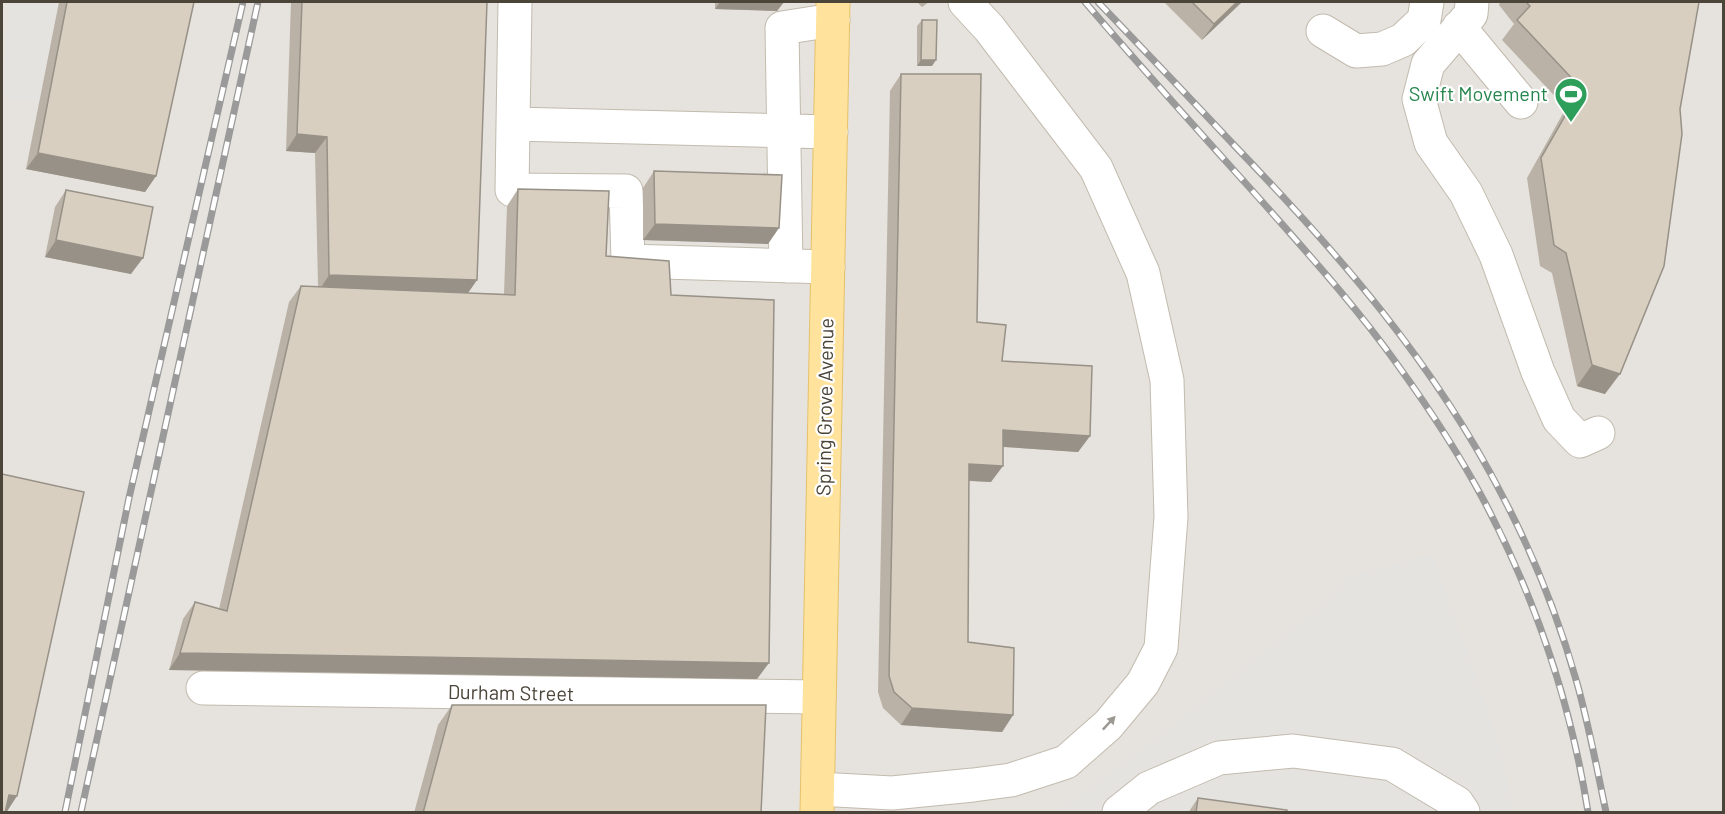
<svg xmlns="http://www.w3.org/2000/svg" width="1725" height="814" font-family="Barlow,sans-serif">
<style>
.industrial{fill:#e6e2dd}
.parking{fill:#e5e3e0}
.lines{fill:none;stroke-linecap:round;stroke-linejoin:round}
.minor-casing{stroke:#c2bbae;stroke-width:35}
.major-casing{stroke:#e6c16a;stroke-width:35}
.minor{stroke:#fff;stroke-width:33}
.major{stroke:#ffe39c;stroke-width:33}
.rail-casing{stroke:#9a9a9a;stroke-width:7}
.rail{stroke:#fff;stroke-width:4.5;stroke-dasharray:14;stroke-linecap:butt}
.wall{fill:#bab2a6}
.shaded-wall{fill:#979187}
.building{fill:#d8cfc1;stroke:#979187;stroke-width:1.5}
.oneway{fill:#9c9892}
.labels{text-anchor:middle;stroke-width:4.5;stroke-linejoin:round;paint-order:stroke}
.leisure-label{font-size:20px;fill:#27864d;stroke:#fff;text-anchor:end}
.street-label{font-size:20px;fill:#4b4439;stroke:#fff}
</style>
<rect width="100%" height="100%" fill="#f6f3ec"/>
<path class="industrial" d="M2,2H1723V812H2Z"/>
<path class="parking" d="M9,2H59L39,103L4,98V69Z
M1433,554L1501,747L1513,812H1056L1162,733L1343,586L1342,578Z"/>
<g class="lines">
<defs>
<path id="minor" d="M1472,2L1471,14L1428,64L1419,99L1431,143L1466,193L1496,255L1538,372L1559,419L1580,441L1598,433
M1459,27L1521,102
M1323,31L1356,51L1382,49L1403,40L1424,20L1427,2
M513,124L515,2
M786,266L782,28L833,20
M828,267L628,261L626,191L512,190L513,124L831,132
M203,688L819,697
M818,789L892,793L973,785L1011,780L1066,762L1108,725L1143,683L1161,648L1171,517L1167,380L1143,273L1096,168L989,28L965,2
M1119,812L1149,788L1219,758L1293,751L1392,764L1457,803L1463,812"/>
<path id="major" d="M817,812L833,2"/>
</defs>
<use href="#minor" class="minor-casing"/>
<use href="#major" class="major-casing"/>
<use href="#minor" class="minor"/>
<use href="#major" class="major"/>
<defs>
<path id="rail" d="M1085,2C1144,71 1205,138 1266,206C1311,257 1357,308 1397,364C1428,407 1458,452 1483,499C1535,597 1571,704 1588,812
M1098,2C1143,49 1188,96 1233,144C1337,252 1434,362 1503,497C1534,556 1559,619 1577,683C1589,726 1597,769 1606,812
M65,812L129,498L243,2
M81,812L258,2"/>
</defs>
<use href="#rail" class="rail-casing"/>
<use href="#rail" class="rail"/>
</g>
<path class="wall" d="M59,2H194L156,176L145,192L26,169Z
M291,2H487L477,280L468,293L504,294L507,206L518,189L606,256L671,295L757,679L169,670L183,619L195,602L219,609L289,302L301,286H318L315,153L286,151Z
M715,2H784L777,11L715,9Z
M917,2H929L922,7Z
M1164,2H1242L1202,40Z
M1500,2H1699L1605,394L1577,386L1552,273L1540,266L1527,178L1566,108L1502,40L1514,24L1499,5Z
M922,20L932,66H917V26Z
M901,74L977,322L1002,361L1090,436L1078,452L1003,447L991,482L969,481L968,642L1013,715L1002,732L901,725L883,708L878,692L890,91Z
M654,171L768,244L643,240V188Z
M66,190L131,274L45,257L55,207Z
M452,705L761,813H414L438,725Z
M1198,798L1286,813H1188Z"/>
<path class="shaded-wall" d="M720,2H784L777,11L715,9Z
M1237,2H1242L1202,40L1214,24Z
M921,60H936L932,66H917Z
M297,134L327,137L315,153L286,151Z
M38,153L156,176L145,192L26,169Z
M655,224L779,228L768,244L643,240Z
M56,240L143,258L131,274L45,257Z
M329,275L477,280L465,297L318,292Z
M1592,365L1620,374L1605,394L1577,386Z
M1003,430L1090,436L1078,452L991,446Z
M969,464L1003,466L991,482L958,480Z
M180,653L769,663L757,679L169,670Z
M912,708L1013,715L1002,732L901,725Z
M9,795L17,796L6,813H2Z"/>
<path class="building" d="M67,2H194L156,176L38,153Z
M302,2H487L477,280L329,275L327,137L297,134Z
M1192,2H1237L1214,24Z
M1526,2H1699L1680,109L1682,134L1664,266L1620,374L1592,365L1566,253L1554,245L1541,158L1581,88L1517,20L1530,6Z
M922,20H937L936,60H921Z
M901,74H981L977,322L1006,325L1002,361L1092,366L1090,436L1003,430V466L969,464L968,642L1014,648L1013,715L912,708L894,692L889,676Z
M654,171L782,175L779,228L655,224Z
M518,189L609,191L606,256L669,261L671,295L774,300L769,663L180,653L195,602L227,611L301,286L515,295Z
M66,190L153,207L143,258L56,240Z
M2,474L84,492L17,796L9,795L5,813H2Z
M452,705H766L761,813H423Z
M1198,798L1287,810L1286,813H1196Z"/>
<defs><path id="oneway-solid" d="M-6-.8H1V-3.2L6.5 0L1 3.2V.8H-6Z" transform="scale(1.5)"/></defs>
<use class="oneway" href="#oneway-solid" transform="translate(1109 723) rotate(-47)"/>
<defs>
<symbol id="stadium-pin" viewBox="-11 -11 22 30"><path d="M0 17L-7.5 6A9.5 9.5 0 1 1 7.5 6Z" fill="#2e9e5b" stroke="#fff"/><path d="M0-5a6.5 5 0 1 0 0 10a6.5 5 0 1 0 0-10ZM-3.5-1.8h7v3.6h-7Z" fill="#fff"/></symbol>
</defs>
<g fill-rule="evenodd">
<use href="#stadium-pin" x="1552" y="75" width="38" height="52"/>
</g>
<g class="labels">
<g class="leisure-label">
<text x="1548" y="101">Swift Movement</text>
</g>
<g class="street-label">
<text transform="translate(825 407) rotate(-89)" y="7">Spring Grove Avenue</text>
<text transform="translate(511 693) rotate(1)" y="7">Durham Street</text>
</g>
</g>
<rect width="1725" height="814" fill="none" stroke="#4b4439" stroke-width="6"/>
</svg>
